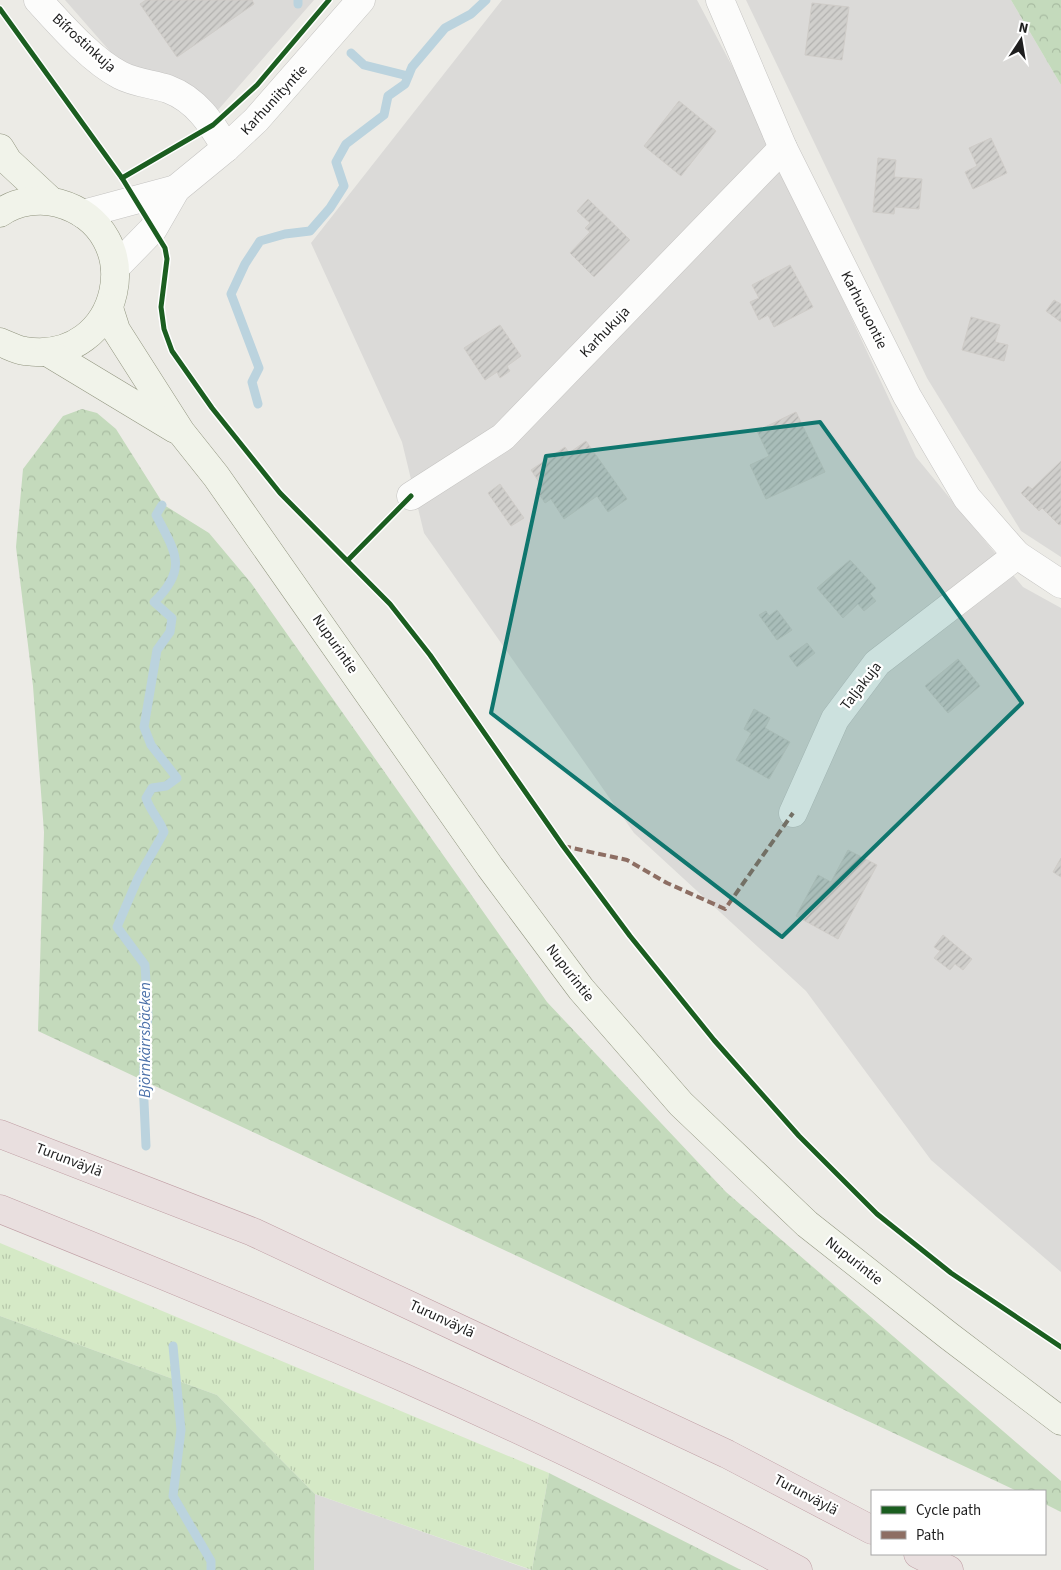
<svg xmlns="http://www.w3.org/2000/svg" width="1061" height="1570" font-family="'Source Sans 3',sans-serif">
  <defs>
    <pattern id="grass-tufts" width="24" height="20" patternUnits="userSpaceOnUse" patternTransform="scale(1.25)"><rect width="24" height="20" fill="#d5e9c6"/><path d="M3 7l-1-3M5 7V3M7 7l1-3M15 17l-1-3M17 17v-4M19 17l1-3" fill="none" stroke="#b6c7aa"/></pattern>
    <pattern id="forest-crowns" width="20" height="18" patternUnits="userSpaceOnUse" patternTransform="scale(1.25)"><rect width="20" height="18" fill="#c4dabc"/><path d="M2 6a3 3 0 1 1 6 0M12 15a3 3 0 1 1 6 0" fill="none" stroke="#a8bba1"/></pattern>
    <pattern id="building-hatch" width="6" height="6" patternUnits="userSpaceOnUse" patternTransform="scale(1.25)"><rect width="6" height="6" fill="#d0cfcc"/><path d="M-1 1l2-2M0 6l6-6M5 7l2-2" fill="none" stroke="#b2b1af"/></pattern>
  </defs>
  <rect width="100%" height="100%" fill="#ecebe6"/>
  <g fill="#dbdad8">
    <path d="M 65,0 L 314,0 L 218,110 L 206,98 L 115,57 Z"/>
    <path d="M 502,0 L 697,0 L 749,98 L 916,457 L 1023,587 L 1061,608 L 1061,1272 L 931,1160 L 806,991 L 634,833 L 424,533 L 402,442 L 311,243 Z"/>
    <path d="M 746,0 L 1011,0 L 1061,85 L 1061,557 L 1021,531 L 927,378 Z"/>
    <path d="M 315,1494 L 531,1570 L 314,1570 Z"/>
  </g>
  <path fill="url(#grass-tufts)" d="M 0,1243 L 549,1473 L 532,1570 L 315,1494 L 217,1395 L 0,1316 Z"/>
  <g fill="url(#forest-crowns)">
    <path d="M 1011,0 L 1061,0 L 1061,85 Z"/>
    <path d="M 82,409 L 97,413 L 116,429 L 164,505 L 209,533 L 251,583 L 547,1002 L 726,1192 L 1061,1481 L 1061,1512 L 1045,1504 L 1045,1491 L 1017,1491 L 38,1031 L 44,832 L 33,686 L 16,547 L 23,469 L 63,416 Z"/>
    <path d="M 0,1316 L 217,1395 L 315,1494 L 314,1570 L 0,1570 Z"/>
    <path d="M 549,1473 L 741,1570 L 532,1570 Z"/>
  </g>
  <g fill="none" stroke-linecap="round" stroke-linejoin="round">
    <g stroke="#bbd3de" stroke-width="9">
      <path d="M 298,0 L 298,4"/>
      <path d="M 351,53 L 364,65 L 408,76"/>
      <path d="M 258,404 L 252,382 L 259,368 L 231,294 L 245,264 L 260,241 L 285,234 L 310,231 L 330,208 L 344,186 L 336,162 L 346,144 L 384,115 L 388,96 L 405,84 L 412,67 L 445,28 L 471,14 L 486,0"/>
      <path d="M 146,1146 L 143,1080 L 148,1015 L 145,965 L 117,927 L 138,878 L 164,832 C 160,820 150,811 146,798 L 152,788 L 166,786 L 177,778 L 151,745 L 144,727 L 157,650 L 170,632 L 172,618 L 154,602 C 189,568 175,552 156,515 L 162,505"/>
      <path d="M 173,1346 L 181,1430 L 173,1496 L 211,1561 L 211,1570"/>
    </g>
  </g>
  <g fill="url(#building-hatch)" stroke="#cfccc8">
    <path d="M 146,0 L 252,0 L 254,4 L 177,57 L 140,4 Z"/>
    <path d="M 812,3 L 849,7 L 842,60 L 805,55 Z"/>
    <path d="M 679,101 L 716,131 L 681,176 L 644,146 Z"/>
    <path d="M 991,138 L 1007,173 L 973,189 L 965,172 L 977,166 L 969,148 Z"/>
    <path d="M 878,158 L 896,160 L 894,177 L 922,179 L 919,209 L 895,207 L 894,214 L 873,212 Z"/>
    <path d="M 588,199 L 630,240 L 594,277 L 570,253 L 590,232 L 585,228 L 590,223 L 577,211 Z"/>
    <path d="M 790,265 L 813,307 L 774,327 L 768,315 L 759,320 L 750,302 L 759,298 L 752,285 Z"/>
    <path d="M 1054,300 L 1061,304 L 1061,322 L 1046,311 Z"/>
    <path d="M 971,317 L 1000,325 L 995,342 L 1008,345 L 1004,361 L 962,350 Z"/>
    <path d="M 500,325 L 521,356 L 507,366 L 510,371 L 500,378 L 497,372 L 485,380 L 464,348 Z"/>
    <path d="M 796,412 L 825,472 L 766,499 L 750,465 L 769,456 L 757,431 Z"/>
    <path d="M 586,441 L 627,499 L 608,512 L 597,496 L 564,519 L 551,499 L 545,503 L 536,489 L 541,485 L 531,470 L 565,447 L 569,453 Z"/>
    <path d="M 1061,461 L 1061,524 L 1059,525 L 1042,508 L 1039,511 L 1021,493 L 1028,486 L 1032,489 Z"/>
    <path d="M 500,484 L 524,518 L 511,526 L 488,493 Z"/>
    <path d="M 850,560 L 876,588 L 870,594 L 876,601 L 864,611 L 858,604 L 843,618 L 817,588 Z"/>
    <path d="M 777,610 L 792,630 L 777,640 L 759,615 L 766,611 L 769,616 Z"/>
    <path d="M 807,643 L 815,653 L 797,667 L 789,656 Z"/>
    <path d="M 958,659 L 980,686 L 948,713 L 925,686 Z"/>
    <path d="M 754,709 L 770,718 L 765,728 L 790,742 L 769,779 L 736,760 L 751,733 L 744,729 Z"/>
    <path d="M 848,850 L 877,865 L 838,939 L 796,916 L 818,875 L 831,882 Z"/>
    <path d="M 1061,858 L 1061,877 L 1053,872 Z"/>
    <path d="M 943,935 L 972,959 L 963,970 L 955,964 L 950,970 L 934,958 L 940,951 L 934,947 Z"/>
  </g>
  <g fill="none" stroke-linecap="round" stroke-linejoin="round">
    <defs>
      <g id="minor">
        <path d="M 38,0 C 60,24 91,60 120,75 C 135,83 153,84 168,89 C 197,100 211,123 226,148"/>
        <path d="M 720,0 L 783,148 L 907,396 L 967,498 L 1017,555 L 1061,584"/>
        <path d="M 83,214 L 176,189"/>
        <path d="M 115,268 L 153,229 L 176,189 L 226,148 L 256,120 L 361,0"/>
        <path d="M 411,496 L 503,437 L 783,148"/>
        <path d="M 793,813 L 835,719 L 877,663 L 1017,555"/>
      </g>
      <g id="secondary">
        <path d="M 0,148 L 8,161 L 51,201"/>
        <path d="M 0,213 C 16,201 40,198 58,203 C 152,229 122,366 25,351 C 16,350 8,345 0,342"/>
        <path d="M 109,308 L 116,330 L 181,432 L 216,476 L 490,867 L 581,989 L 681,1104 L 807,1224 L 949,1336 L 1061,1421"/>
        <path d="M 49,353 L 175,429"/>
      </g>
      <g id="motorway">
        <path d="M 0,1134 L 253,1232 L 727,1454 L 872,1530"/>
        <path d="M 0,1209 C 271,1318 541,1430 798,1570"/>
        <path d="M 918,1554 L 949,1570"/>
      </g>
    </defs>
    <use href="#minor" stroke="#c5c4c2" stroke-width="29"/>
    <use href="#secondary" stroke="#91957f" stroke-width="29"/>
    <use href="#motorway" stroke="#c09fa5" stroke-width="29"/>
    <use href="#minor" stroke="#fcfcfb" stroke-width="28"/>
    <use href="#secondary" stroke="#f1f3ea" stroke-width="28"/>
    <use href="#motorway" stroke="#e9dfdf" stroke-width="28"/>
    <path stroke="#8d6e63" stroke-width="4" stroke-dasharray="8 4" stroke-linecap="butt" d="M 563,846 L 627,860 L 667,883 L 725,909 L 793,813"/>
    <defs>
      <g id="cycleway">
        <path d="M 0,9 L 122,178 L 165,248 L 167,259 L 161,307 L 164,329 L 172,351 L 212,408 L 280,493 L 390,604 L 430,655 L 563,846 L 630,936 L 714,1040 L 799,1136 L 877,1214 L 951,1273 L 1061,1347"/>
        <path d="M 122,178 L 213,125 L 257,85 L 329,0"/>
        <path d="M 348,560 L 411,496"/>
      </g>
    </defs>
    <use href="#cycleway" stroke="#fff" stroke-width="8"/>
    <use href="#cycleway" stroke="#1b5e20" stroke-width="5"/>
  </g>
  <path fill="#0f766e" fill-opacity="0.2" stroke="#0f766e" stroke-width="4" stroke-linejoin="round" d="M 820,422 L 1022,703 L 782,937 L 491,713 L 546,456 Z"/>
  <g text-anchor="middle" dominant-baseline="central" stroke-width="4.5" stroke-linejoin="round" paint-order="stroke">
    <g font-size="15" fill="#1e1e1e" stroke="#fff">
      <text transform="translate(84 43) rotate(42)">Bifrostinkuja</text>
      <text transform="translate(274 100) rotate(-47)">Karhuniityntie</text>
      <text transform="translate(864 310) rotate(63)">Karhusuontie</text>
      <text transform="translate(605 332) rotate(-46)">Karhukuja</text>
      <text transform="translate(335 644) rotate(55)">Nupurintie</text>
      <text transform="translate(861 686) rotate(-52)">Taljakuja</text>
      <text transform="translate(570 973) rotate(52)">Nupurintie</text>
      <text transform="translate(69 1160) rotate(21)">Turunväylä</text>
      <text transform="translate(854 1261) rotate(38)">Nupurintie</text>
      <text transform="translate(442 1319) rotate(25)">Turunväylä</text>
      <text transform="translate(806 1495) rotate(28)">Turunväylä</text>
    </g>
    <g font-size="16" font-style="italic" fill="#4d72aa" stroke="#fff">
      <text transform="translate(145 1040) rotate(-90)">Björnkärrsbäcken</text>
    </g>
  </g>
  <rect x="871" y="1490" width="175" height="65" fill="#ffffff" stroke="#a5a5a5"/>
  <rect x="881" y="1506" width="25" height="8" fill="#1b5e20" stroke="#a5a5a5"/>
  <text x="916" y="1515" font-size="15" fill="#1e1e1e">Cycle path</text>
  <rect x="881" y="1531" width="25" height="8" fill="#8d6e63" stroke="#a5a5a5"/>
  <text x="916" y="1540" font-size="15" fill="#1e1e1e">Path</text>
  <g transform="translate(1021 40) rotate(12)" stroke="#ffffff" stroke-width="4" paint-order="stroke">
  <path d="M0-4L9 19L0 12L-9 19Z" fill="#1e1e1e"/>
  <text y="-8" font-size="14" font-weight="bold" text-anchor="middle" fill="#1e1e1e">N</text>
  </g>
</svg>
